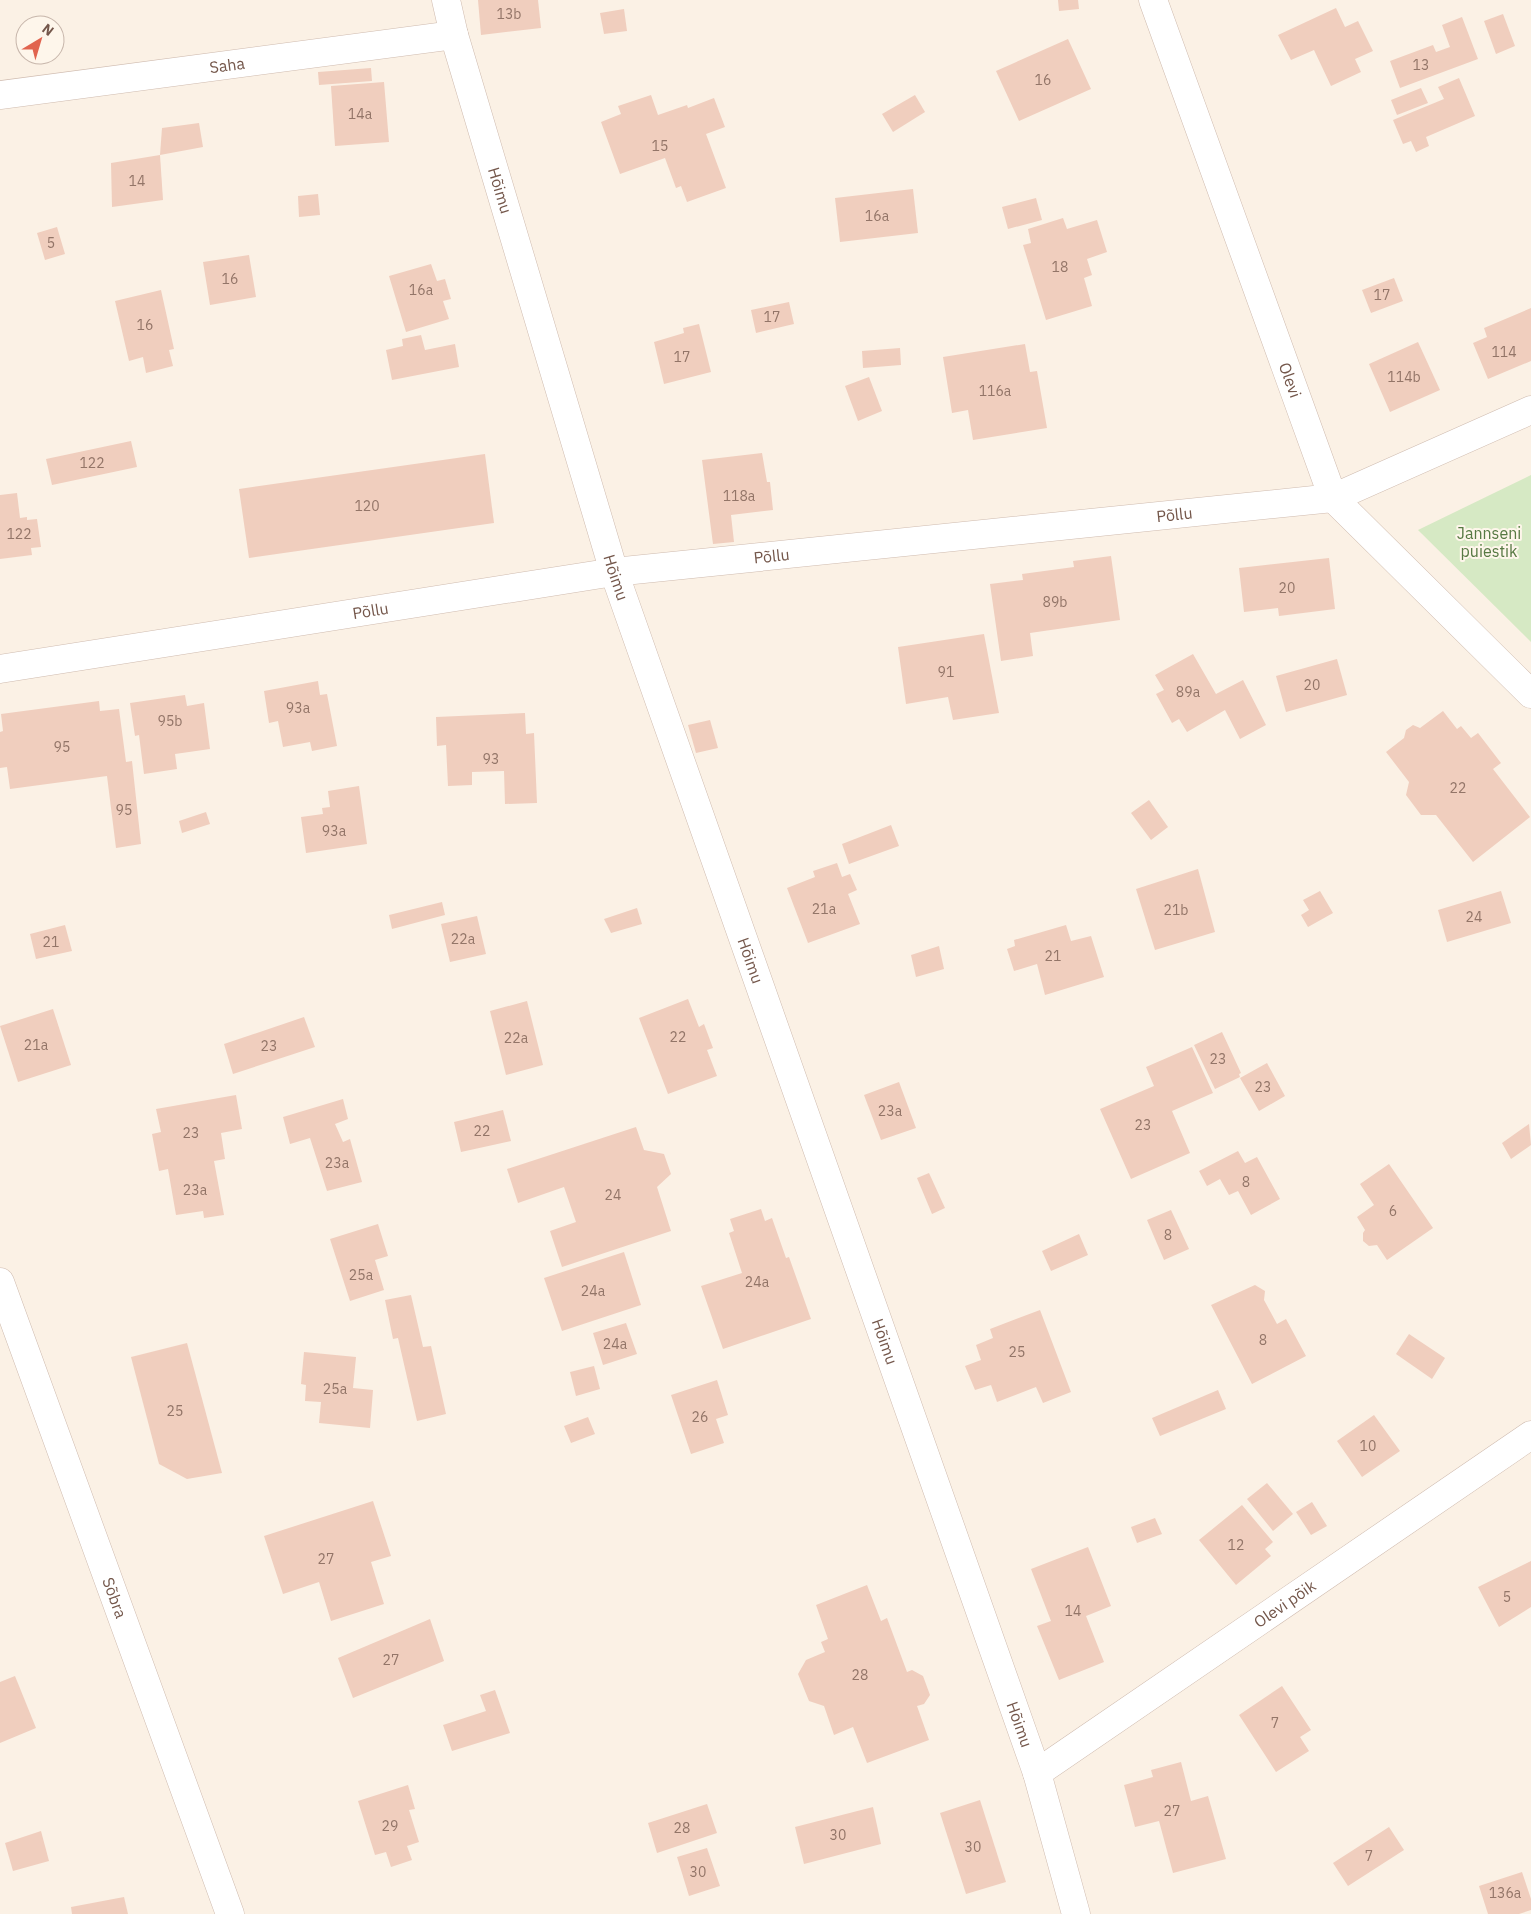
<svg xmlns="http://www.w3.org/2000/svg" width="1531" height="1914" font-family="'IBM Plex Sans',sans-serif">
  <rect width="100%" height="100%" fill="#fbf1e5"/>
  <path fill="#d6e9c4" d="M 1531,475 L 1531,642 L 1418,530 Z"/>
  <g fill="#f0cebe">
    <path d="M 478,0 L 538,0 L 541,28 L 481,35 Z"/>
    <path d="M 1058,0 L 1078,0 L 1079,9 L 1059,11 Z"/>
    <path d="M 1336,8 L 1345,27 L 1358,21 L 1373,51 L 1355,59 L 1361,72 L 1331,86 L 1314,50 L 1291,60 L 1278,35 Z"/>
    <path d="M 624,9 L 627,31 L 604,34 L 600,13 Z"/>
    <path d="M 1503,14 L 1515,46 L 1496,54 L 1484,21 Z"/>
    <path d="M 1462,17 L 1478,59 L 1400,88 L 1390,61 L 1433,45 L 1436,52 L 1450,47 L 1442,25 Z"/>
    <path d="M 1068,39 L 1091,89 L 1019,121 L 996,71 Z"/>
    <path d="M 371,68 L 372,81 L 319,85 L 318,72 Z"/>
    <path d="M 1459,78 L 1475,116 L 1426,137 L 1429,146 L 1416,152 L 1411,141 L 1403,144 L 1393,120 L 1444,99 L 1438,87 Z"/>
    <path d="M 384,82 L 389,142 L 335,146 L 331,86 Z"/>
    <path d="M 1421,88 L 1428,103 L 1397,115 L 1391,100 Z"/>
    <path d="M 651,95 L 658,115 L 687,105 L 688,108 L 714,98 L 725,127 L 706,134 L 726,188 L 687,202 L 681,186 L 676,188 L 665,158 L 620,174 L 601,122 L 621,114 L 618,106 Z"/>
    <path d="M 915,95 L 925,112 L 893,132 L 882,114 Z"/>
    <path d="M 199,123 L 203,147 L 160,155 L 162,128 Z"/>
    <path d="M 160,155 L 163,200 L 112,207 L 111,163 Z"/>
    <path d="M 913,189 L 918,233 L 840,242 L 835,198 Z"/>
    <path d="M 318,194 L 320,215 L 299,217 L 298,196 Z"/>
    <path d="M 1036,198 L 1042,220 L 1008,229 L 1002,207 Z"/>
    <path d="M 1063,218 L 1067,229 L 1097,220 L 1107,252 L 1087,259 L 1092,275 L 1084,278 L 1092,306 L 1046,320 L 1023,245 L 1031,243 L 1028,229 Z"/>
    <path d="M 57,227 L 65,254 L 45,260 L 37,233 Z"/>
    <path d="M 249,255 L 256,297 L 210,305 L 203,262 Z"/>
    <path d="M 431,264 L 437,281 L 445,279 L 451,299 L 443,301 L 449,319 L 406,332 L 389,276 Z"/>
    <path d="M 1394,278 L 1403,301 L 1371,313 L 1362,290 Z"/>
    <path d="M 161,290 L 174,349 L 169,350 L 173,366 L 146,373 L 143,357 L 129,361 L 115,301 Z"/>
    <path d="M 789,302 L 794,324 L 756,333 L 751,310 Z"/>
    <path d="M 1531,308 L 1531,361 L 1488,379 L 1473,343 L 1487,337 L 1484,328 Z"/>
    <path d="M 699,324 L 711,372 L 664,384 L 654,342 L 684,333 L 683,328 Z"/>
    <path d="M 421,335 L 425,350 L 455,344 L 459,367 L 392,380 L 386,350 L 403,346 L 402,339 Z"/>
    <path d="M 1418,342 L 1440,390 L 1390,412 L 1369,364 Z"/>
    <path d="M 1025,344 L 1030,372 L 1037,371 L 1047,428 L 973,440 L 968,410 L 952,413 L 943,357 Z"/>
    <path d="M 900,348 L 901,365 L 863,368 L 862,351 Z"/>
    <path d="M 869,377 L 882,411 L 858,421 L 845,386 Z"/>
    <path d="M 131,441 L 137,467 L 52,485 L 46,459 Z"/>
    <path d="M 762,453 L 767,482 L 770,482 L 773,510 L 731,515 L 734,542 L 713,544 L 702,460 Z"/>
    <path d="M 485,454 L 494,523 L 249,558 L 239,489 Z"/>
    <path d="M 17,493 L 20,518 L 27,517 L 27,520 L 37,519 L 41,547 L 31,548 L 32,555 L 0,559 L 0,495 Z"/>
    <path d="M 1111,556 L 1120,620 L 1030,633 L 1033,656 L 1001,661 L 990,584 L 1023,580 L 1022,574 L 1074,567 L 1073,561 Z"/>
    <path d="M 1329,558 L 1335,609 L 1279,616 L 1278,608 L 1244,612 L 1239,568 Z"/>
    <path d="M 984,634 L 999,713 L 953,720 L 948,697 L 906,704 L 898,647 Z"/>
    <path d="M 1193,654 L 1216,694 L 1243,680 L 1266,725 L 1240,739 L 1225,710 L 1187,732 L 1179,719 L 1172,723 L 1156,694 L 1164,690 L 1155,675 Z"/>
    <path d="M 1337,659 L 1347,695 L 1286,712 L 1276,676 Z"/>
    <path d="M 318,681 L 320,695 L 327,694 L 337,746 L 312,751 L 310,742 L 283,747 L 278,721 L 269,723 L 264,691 Z"/>
    <path d="M 185,695 L 187,706 L 204,703 L 210,749 L 175,754 L 177,769 L 144,774 L 139,735 L 135,736 L 130,703 Z"/>
    <path d="M 99,701 L 100,711 L 119,709 L 126,762 L 132,761 L 141,844 L 116,848 L 107,776 L 10,789 L 7,767 L 0,768 L 0,732 L 3,731 L 1,714 Z"/>
    <path d="M 1443,711 L 1457,729 L 1461,726 L 1471,738 L 1478,733 L 1501,763 L 1493,769 L 1530,817 L 1473,862 L 1436,815 L 1421,815 L 1406,795 L 1409,782 L 1386,752 L 1404,738 L 1406,730 L 1413,725 L 1420,728 Z"/>
    <path d="M 525,713 L 526,734 L 534,733 L 537,803 L 505,804 L 504,771 L 472,772 L 472,785 L 448,786 L 446,745 L 437,746 L 436,717 Z"/>
    <path d="M 710,720 L 718,748 L 696,753 L 688,725 Z"/>
    <path d="M 359,786 L 367,844 L 306,853 L 301,817 L 323,814 L 322,808 L 330,807 L 328,791 Z"/>
    <path d="M 1149,800 L 1168,827 L 1151,840 L 1131,813 Z"/>
    <path d="M 206,812 L 210,824 L 182,833 L 179,821 Z"/>
    <path d="M 891,825 L 899,846 L 849,864 L 842,844 Z"/>
    <path d="M 837,863 L 842,877 L 850,874 L 857,890 L 848,894 L 860,924 L 808,943 L 787,888 L 815,877 L 813,871 Z"/>
    <path d="M 1198,869 L 1215,932 L 1155,950 L 1136,889 Z"/>
    <path d="M 1320,891 L 1333,913 L 1308,927 L 1301,915 L 1309,910 L 1303,900 Z"/>
    <path d="M 1501,891 L 1511,923 L 1447,942 L 1438,910 Z"/>
    <path d="M 442,902 L 445,915 L 392,929 L 389,915 Z"/>
    <path d="M 637,908 L 642,924 L 611,933 L 604,919 Z"/>
    <path d="M 477,916 L 486,954 L 450,962 L 441,924 Z"/>
    <path d="M 65,925 L 72,951 L 36,959 L 30,934 Z"/>
    <path d="M 1066,925 L 1071,941 L 1091,936 L 1104,977 L 1045,995 L 1037,964 L 1014,971 L 1007,949 L 1015,946 L 1014,940 Z"/>
    <path d="M 939,946 L 944,969 L 916,977 L 911,955 Z"/>
    <path d="M 688,999 L 699,1027 L 704,1024 L 713,1048 L 707,1050 L 717,1076 L 668,1094 L 639,1018 Z"/>
    <path d="M 527,1001 L 543,1065 L 506,1075 L 490,1011 Z"/>
    <path d="M 53,1009 L 71,1065 L 18,1082 L 0,1026 Z"/>
    <path d="M 304,1017 L 315,1047 L 233,1074 L 224,1044 Z"/>
    <path d="M 1222,1032 L 1241,1073 L 1239,1074 L 1240,1077 L 1215,1089 L 1194,1045 Z"/>
    <path d="M 1192,1047 L 1213,1093 L 1172,1111 L 1190,1153 L 1131,1179 L 1100,1109 L 1154,1086 L 1146,1067 Z"/>
    <path d="M 1267,1063 L 1285,1096 L 1259,1111 L 1240,1078 Z"/>
    <path d="M 899,1082 L 916,1128 L 881,1140 L 864,1095 Z"/>
    <path d="M 236,1095 L 242,1129 L 221,1133 L 225,1159 L 214,1161 L 224,1215 L 204,1218 L 203,1211 L 176,1215 L 168,1169 L 159,1171 L 152,1134 L 161,1132 L 156,1109 Z"/>
    <path d="M 343,1099 L 348,1119 L 335,1124 L 343,1142 L 350,1139 L 362,1182 L 327,1191 L 310,1138 L 290,1144 L 283,1117 Z"/>
    <path d="M 503,1110 L 511,1141 L 461,1152 L 454,1122 Z"/>
    <path d="M 1529,1124 L 1531,1145 L 1511,1159 L 1502,1143 Z"/>
    <path d="M 636,1127 L 644,1150 L 664,1154 L 671,1174 L 657,1187 L 671,1231 L 562,1267 L 550,1231 L 576,1222 L 564,1187 L 518,1203 L 507,1169 Z"/>
    <path d="M 1238,1151 L 1245,1163 L 1257,1157 L 1280,1199 L 1251,1215 L 1238,1191 L 1229,1195 L 1220,1179 L 1207,1186 L 1199,1171 Z"/>
    <path d="M 1389,1164 L 1433,1228 L 1387,1260 L 1377,1245 L 1369,1246 L 1363,1241 L 1363,1233 L 1365,1230 L 1357,1217 L 1374,1205 L 1360,1184 Z"/>
    <path d="M 929,1173 L 945,1208 L 932,1214 L 917,1178 Z"/>
    <path d="M 761,1209 L 765,1221 L 772,1218 L 786,1258 L 789,1257 L 811,1319 L 723,1349 L 701,1286 L 742,1273 L 729,1233 L 734,1231 L 730,1219 Z"/>
    <path d="M 1171,1210 L 1189,1249 L 1164,1260 L 1147,1220 Z"/>
    <path d="M 378,1224 L 388,1256 L 375,1260 L 384,1290 L 350,1301 L 330,1239 Z"/>
    <path d="M 1079,1234 L 1088,1255 L 1051,1271 L 1042,1251 Z"/>
    <path d="M 624,1252 L 641,1305 L 562,1331 L 544,1278 Z"/>
    <path d="M 1255,1285 L 1265,1291 L 1264,1300 L 1277,1324 L 1286,1319 L 1306,1356 L 1252,1384 L 1211,1305 Z"/>
    <path d="M 411,1295 L 423,1347 L 431,1346 L 446,1414 L 417,1421 L 398,1338 L 393,1339 L 385,1300 Z"/>
    <path d="M 1040,1310 L 1071,1392 L 1043,1403 L 1036,1387 L 997,1402 L 991,1385 L 975,1390 L 965,1366 L 981,1360 L 976,1345 L 993,1338 L 990,1329 Z"/>
    <path d="M 626,1323 L 637,1354 L 603,1365 L 593,1333 Z"/>
    <path d="M 1409,1334 L 1445,1358 L 1432,1379 L 1396,1354 Z"/>
    <path d="M 187,1343 L 222,1473 L 187,1479 L 159,1464 L 131,1357 Z"/>
    <path d="M 304,1352 L 356,1357 L 353,1388 L 373,1390 L 370,1428 L 319,1423 L 321,1402 L 305,1401 L 306,1385 L 301,1384 Z"/>
    <path d="M 594,1366 L 600,1389 L 576,1396 L 570,1372 Z"/>
    <path d="M 717,1380 L 728,1415 L 716,1419 L 724,1443 L 691,1454 L 671,1395 Z"/>
    <path d="M 1218,1390 L 1226,1409 L 1160,1436 L 1152,1418 Z"/>
    <path d="M 1374,1415 L 1400,1451 L 1362,1477 L 1337,1441 Z"/>
    <path d="M 588,1417 L 595,1434 L 571,1443 L 564,1426 Z"/>
    <path d="M 1267,1483 L 1293,1514 L 1273,1531 L 1247,1499 Z"/>
    <path d="M 373,1501 L 391,1556 L 371,1562 L 384,1604 L 331,1621 L 319,1582 L 283,1594 L 264,1536 Z"/>
    <path d="M 1312,1502 L 1327,1526 L 1311,1535 L 1296,1512 Z"/>
    <path d="M 1242,1505 L 1273,1542 L 1265,1549 L 1271,1556 L 1236,1585 L 1199,1540 Z"/>
    <path d="M 1155,1518 L 1162,1534 L 1137,1543 L 1131,1527 Z"/>
    <path d="M 1088,1547 L 1111,1606 L 1086,1616 L 1104,1662 L 1059,1680 L 1037,1626 L 1051,1621 L 1031,1569 Z"/>
    <path d="M 1531,1561 L 1531,1607 L 1499,1627 L 1478,1587 Z"/>
    <path d="M 867,1585 L 881,1621 L 887,1618 L 907,1672 L 912,1670 L 923,1676 L 930,1695 L 924,1704 L 917,1706 L 929,1740 L 867,1763 L 853,1727 L 834,1735 L 824,1706 L 809,1701 L 798,1674 L 806,1660 L 825,1652 L 821,1642 L 828,1639 L 816,1605 Z"/>
    <path d="M 430,1619 L 444,1661 L 353,1698 L 338,1658 Z"/>
    <path d="M 15,1676 L 36,1728 L 0,1743 L 0,1682 Z"/>
    <path d="M 1282,1686 L 1311,1730 L 1300,1737 L 1309,1751 L 1276,1772 L 1239,1715 Z"/>
    <path d="M 495,1690 L 510,1733 L 452,1751 L 443,1725 L 486,1711 L 480,1695 Z"/>
    <path d="M 1181,1762 L 1191,1801 L 1208,1796 L 1226,1859 L 1173,1873 L 1159,1821 L 1135,1827 L 1124,1785 L 1153,1777 L 1151,1770 Z"/>
    <path d="M 408,1785 L 415,1809 L 409,1810 L 419,1842 L 407,1846 L 412,1860 L 391,1867 L 386,1852 L 375,1855 L 358,1801 Z"/>
    <path d="M 980,1800 L 1006,1882 L 966,1894 L 940,1813 Z"/>
    <path d="M 707,1804 L 717,1833 L 657,1853 L 648,1823 Z"/>
    <path d="M 873,1807 L 881,1844 L 804,1864 L 795,1827 Z"/>
    <path d="M 1389,1827 L 1404,1850 L 1348,1886 L 1333,1863 Z"/>
    <path d="M 41,1831 L 49,1861 L 13,1871 L 5,1843 Z"/>
    <path d="M 707,1848 L 720,1886 L 689,1896 L 677,1857 Z"/>
    <path d="M 1522,1872 L 1531,1899 L 1531,1910 L 1519,1914 L 1488,1914 L 1479,1886 Z"/>
    <path d="M 124,1897 L 128,1914 L 72,1914 L 71,1907 Z"/>
  </g>
  <g fill="none" stroke-linecap="round" stroke-linejoin="round">
    <defs>
      <g id="minor">
        <path id="s1" d="M 446,0 L 454,35 L 614,572 L 1037,1773 L 1076,1914"/>
        <path id="s2" d="M 1153,0 L 1333,498 L 1531,694"/>
        <path id="s3" d="M 0,95 L 454,35"/>
        <path id="s4" d="M 0,669 L 614,572 L 1333,498 L 1531,410"/>
        <path id="s5" d="M 0,1282 L 230,1914"/>
        <path id="s6" d="M 1037,1773 L 1531,1435"/>
      </g>
    </defs>
    <use href="#minor" stroke="#cfbbaf" stroke-width="29"/>
    <use href="#minor" stroke="#fff" stroke-width="28"/>
  </g>
  <g text-anchor="middle" dominant-baseline="central" stroke-width="4" stroke-linejoin="round" paint-order="stroke">
    <g font-size="14" fill="#937568">
      <text x="509" y="14">13b</text>
      <text x="1421" y="65">13</text>
      <text x="1043" y="80">16</text>
      <text x="360" y="114">14a</text>
      <text x="660" y="146">15</text>
      <text x="137" y="181">14</text>
      <text x="877" y="216">16a</text>
      <text x="51" y="243">5</text>
      <text x="1060" y="267">18</text>
      <text x="230" y="279">16</text>
      <text x="421" y="290">16a</text>
      <text x="1382" y="295">17</text>
      <text x="772" y="317">17</text>
      <text x="145" y="325">16</text>
      <text x="1504" y="352">114</text>
      <text x="682" y="357">17</text>
      <text x="1404" y="377">114b</text>
      <text x="995" y="391">116a</text>
      <text x="92" y="463">122</text>
      <text x="739" y="496">118a</text>
      <text x="367" y="506">120</text>
      <text x="19" y="534">122</text>
      <text x="1287" y="588">20</text>
      <text x="1055" y="602">89b</text>
      <text x="946" y="672">91</text>
      <text x="1312" y="685">20</text>
      <text x="1188" y="692">89a</text>
      <text x="298" y="708">93a</text>
      <text x="170" y="721">95b</text>
      <text x="62" y="747">95</text>
      <text x="491" y="759">93</text>
      <text x="1458" y="788">22</text>
      <text x="124" y="810">95</text>
      <text x="334" y="831">93a</text>
      <text x="824" y="909">21a</text>
      <text x="1176" y="910">21b</text>
      <text x="1474" y="917">24</text>
      <text x="463" y="939">22a</text>
      <text x="51" y="942">21</text>
      <text x="1053" y="956">21</text>
      <text x="678" y="1037">22</text>
      <text x="516" y="1038">22a</text>
      <text x="36" y="1045">21a</text>
      <text x="269" y="1046">23</text>
      <text x="1218" y="1059">23</text>
      <text x="1263" y="1087">23</text>
      <text x="890" y="1111">23a</text>
      <text x="1143" y="1125">23</text>
      <text x="482" y="1131">22</text>
      <text x="191" y="1133">23</text>
      <text x="337" y="1163">23a</text>
      <text x="1246" y="1182">8</text>
      <text x="195" y="1190">23a</text>
      <text x="613" y="1195">24</text>
      <text x="1393" y="1211">6</text>
      <text x="1168" y="1235">8</text>
      <text x="361" y="1275">25a</text>
      <text x="757" y="1282">24a</text>
      <text x="593" y="1291">24a</text>
      <text x="1263" y="1340">8</text>
      <text x="615" y="1344">24a</text>
      <text x="1017" y="1352">25</text>
      <text x="335" y="1389">25a</text>
      <text x="175" y="1411">25</text>
      <text x="700" y="1417">26</text>
      <text x="1368" y="1446">10</text>
      <text x="1236" y="1545">12</text>
      <text x="326" y="1559">27</text>
      <text x="1507" y="1597">5</text>
      <text x="1073" y="1611">14</text>
      <text x="391" y="1660">27</text>
      <text x="860" y="1675">28</text>
      <text x="1275" y="1723">7</text>
      <text x="1172" y="1811">27</text>
      <text x="390" y="1826">29</text>
      <text x="682" y="1828">28</text>
      <text x="838" y="1835">30</text>
      <text x="973" y="1847">30</text>
      <text x="1369" y="1856">7</text>
      <text x="698" y="1872">30</text>
      <text x="1505" y="1893">136a</text>
    </g>
    <g font-size="16" fill="#74574b" stroke="#fef6eb">
      <text stroke="none"><textPath href="#s3" startOffset="229">Saha</textPath></text>
      <text stroke="none"><textPath href="#s1" startOffset="198">Hõimu</textPath></text>
      <text stroke="none"><textPath href="#s2" startOffset="404">Olevi</textPath></text>
      <text stroke="none"><textPath href="#s4" startOffset="1185">Põllu</textPath></text>
      <text stroke="none"><textPath href="#s4" startOffset="780">Põllu</textPath></text>
      <text stroke="none"><textPath href="#s1" startOffset="602">Hõimu</textPath></text>
      <text stroke="none"><textPath href="#s4" startOffset="375">Põllu</textPath></text>
      <text stroke="none"><textPath href="#s1" startOffset="1008">Hõimu</textPath></text>
      <text stroke="none"><textPath href="#s1" startOffset="1412">Hõimu</textPath></text>
      <text stroke="none"><textPath href="#s5" startOffset="336">Sõbra</textPath></text>
      <text stroke="none"><textPath href="#s6" startOffset="300">Olevi põik</textPath></text>
      <text stroke="none"><textPath href="#s1" startOffset="1818">Hõimu</textPath></text>
    </g>
    <g font-size="16" fill="#577943" stroke="#fef6eb">
      <text x="1489" y="533">Jannseni<tspan x="1489" dy="18">puiestik</tspan></text>
    </g>
  </g>
  <g transform="translate(40 40) rotate(38)"><circle r="24" fill="#fef6eb" stroke="#c7b6ab"/>
  <path d="M0-4L9 19L0 12L-9 19Z" fill="#e1644f"/>
  <text y="-8" font-size="14" font-weight="bold" text-anchor="middle" fill="#74574b">N</text>
  </g>
</svg>
